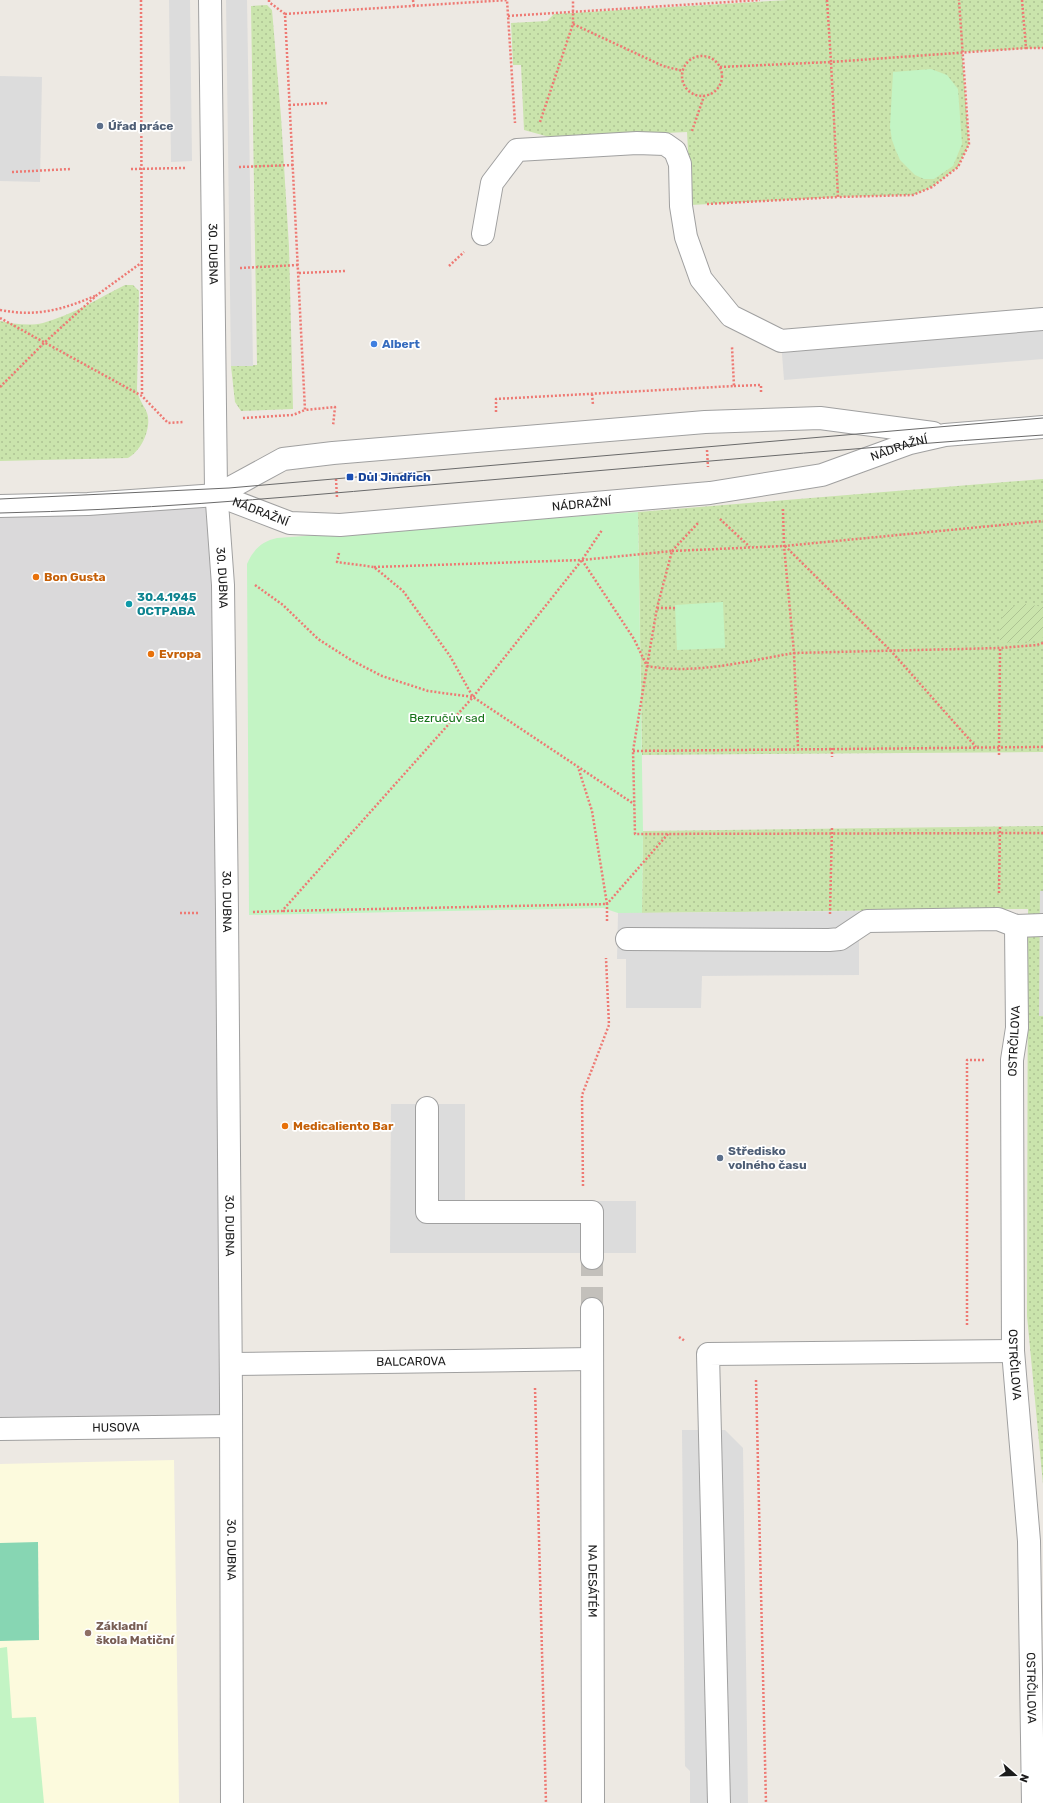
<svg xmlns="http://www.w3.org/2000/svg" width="1043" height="1803" font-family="Rubik,sans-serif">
  <defs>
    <pattern id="grass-dots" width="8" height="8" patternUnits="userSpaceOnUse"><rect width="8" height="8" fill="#cae4ac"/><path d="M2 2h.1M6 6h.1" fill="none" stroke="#adc393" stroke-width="1.8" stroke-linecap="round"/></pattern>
    <pattern id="garden-furrows" width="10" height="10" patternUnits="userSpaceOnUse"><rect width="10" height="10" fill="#cae4ac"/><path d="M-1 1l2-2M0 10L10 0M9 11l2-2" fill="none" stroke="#adc393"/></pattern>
  </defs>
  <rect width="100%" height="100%" fill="#ede9e3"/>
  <path fill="#dad9da" d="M 217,495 L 231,1426 L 0,1429 L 0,506 Z"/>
  <path fill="#fcfadd" d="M 174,1460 L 179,1803 L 0,1803 L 0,1464 Z"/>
  <g fill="url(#grass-dots)">
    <path d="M 788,0 L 1043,0 L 1043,48 L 962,52 L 969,144 L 958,167 L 932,187 L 913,195 L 838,197 L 691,205 L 687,132 L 553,138 L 524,130 L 521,65 L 513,65 L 511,23 L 547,21 L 554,14 Z"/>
    <path d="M 267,5 L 272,10 L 281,117 L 289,247 L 293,409 L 241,411 L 235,402 L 231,366 L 257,365 L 251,6 Z"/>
    <path d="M 125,285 L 133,285 L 139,291 L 137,390 C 139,402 147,408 148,417 C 150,431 141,451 128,458 L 0,461 L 0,321 C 13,324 30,326 43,323 C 72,315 99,298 125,285 Z"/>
    <path d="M 1043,479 L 1043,752 L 642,755 L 638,512 Z"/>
    <path d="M 1043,826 L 1043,1484 L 1027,1316 L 1028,909 L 642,913 L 643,831 Z"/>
  </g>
  <g fill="#c3f4c4">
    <path d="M 931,69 L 947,75 L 958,89 L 962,144 L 953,166 L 934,179 L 924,179 L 915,175 L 900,160 L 896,151 L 892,140 L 890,127 L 893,72 Z"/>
    <path d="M 638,512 L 643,831 L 642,913 L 618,913 L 603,908 L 249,915 L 247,564 C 253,550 262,541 277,538 Z"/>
    <path d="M 723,602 L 725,648 L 677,650 L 675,605 Z"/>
    <path d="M 7,1647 L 12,1718 L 36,1717 L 44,1803 L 0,1803 L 0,1648 Z"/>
  </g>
  <path fill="url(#garden-furrows)" d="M 1026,604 L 1043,607 L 1043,637 L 1036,641 L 1000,643 C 999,622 1000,606 1026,604 Z"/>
  <path fill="#87d6b3" d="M 38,1542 L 39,1640 L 0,1641 L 0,1543 Z"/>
  <g fill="#dcdcdc">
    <path d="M 169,0 L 190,0 L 192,161 L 171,162 Z"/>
    <path d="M 226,0 L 247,0 L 253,366 L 231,366 Z"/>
    <path d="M 0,76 L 42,77 L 40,182 L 0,181 Z"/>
    <path d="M 1043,319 L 1043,359 L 784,380 L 781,341 Z"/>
    <path d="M 1040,891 L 1043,891 L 1043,1016 L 1039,1016 Z"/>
    <path d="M 859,911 L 859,975 L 702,976 L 701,1008 L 626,1008 L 626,959 L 617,959 L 618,913 Z"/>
    <path d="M 391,1104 L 465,1104 L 465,1201 L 636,1201 L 636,1253 L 390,1253 Z"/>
    <path d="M 682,1430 L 725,1430 L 743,1448 L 748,1803 L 690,1803 L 690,1771 L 685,1766 Z"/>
  </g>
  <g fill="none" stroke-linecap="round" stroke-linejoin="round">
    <path stroke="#c3c0bb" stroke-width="22" stroke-dasharray="22 11" stroke-linecap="butt" d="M 592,1309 L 592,1258"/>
    <defs>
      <g id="minor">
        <path id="s1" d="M 210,0 L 216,489 L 223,585 L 227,912 L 231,1395 L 232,1803"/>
        <path d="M 483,234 L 492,183 L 517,150 L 637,143 L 665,144 L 675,151 L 680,164 L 681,206 L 686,237 L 701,279 L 731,316 L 781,341 L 1043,319"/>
        <path d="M 217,495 L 283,459 L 333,453 L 705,422 L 820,418 L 933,433"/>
        <path id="s2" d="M 0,506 L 88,504 L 217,495 L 290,523 L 340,525 L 710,493 L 822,475 L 910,443 L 945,435 L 1043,427"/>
        <path id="s3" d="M 1016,926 L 1017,1028 L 1012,1060 L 1013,1351 L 1029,1541 L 1033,1803"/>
        <path d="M 627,939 L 829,940 L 840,939 L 867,921 L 998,919 L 1016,926 L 1043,925"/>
        <path d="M 427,1108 L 427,1212 L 592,1212 L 592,1258"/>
        <path id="s4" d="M 592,1309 L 593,1803"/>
        <path id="s5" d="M 231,1364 L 592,1359"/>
        <path id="s6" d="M 0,1429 L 231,1426"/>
        <path d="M 719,1803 L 708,1354 L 1013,1351"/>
      </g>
    </defs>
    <use href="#minor" stroke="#a0a0a0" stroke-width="24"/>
    <g stroke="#ee7973" stroke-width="2.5" stroke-dasharray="2 2" stroke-linecap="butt">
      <path d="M 141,0 L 142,396"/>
      <path d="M 269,0 L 269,2 L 285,14 L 305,410 L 335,407 L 333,426"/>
      <path d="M 413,0 L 414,7"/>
      <path d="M 827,0 L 831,62 L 1026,48"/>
      <path d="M 1022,0 L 1026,48 L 1043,48"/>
      <path d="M 285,14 L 507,0 L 515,123"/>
      <path d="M 508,16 L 760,0"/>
      <path d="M 573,24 L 663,66 L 683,71"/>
      <circle cx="702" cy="76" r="20"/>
      <path d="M 720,67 L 831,62 L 838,197 L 913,195 L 932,187 L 958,167 L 969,144 L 959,0"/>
      <path d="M 289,105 L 328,103"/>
      <path d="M 540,122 L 573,24 L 573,0"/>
      <path d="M 692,131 L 704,96"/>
      <path d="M 239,167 L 293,165"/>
      <path d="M 131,169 L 185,168"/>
      <path d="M 12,172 L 71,169"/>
      <path d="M 707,204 L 838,197"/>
      <path d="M 449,266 L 464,252"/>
      <path d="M 240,268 L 298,265"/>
      <path d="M 299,273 L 345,271"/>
      <path d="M 0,310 C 37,317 61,310 95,296"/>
      <path d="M 0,318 L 142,396 L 168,423 L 183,422"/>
      <path d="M 734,386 L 761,385 L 761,393"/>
      <path d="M 0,387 L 44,343 L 97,295 L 141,263"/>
      <path d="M 592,394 L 593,405"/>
      <path d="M 496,412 L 496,399 L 734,386 L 732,347"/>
      <path d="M 243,418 L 293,415 L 305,410"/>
      <path d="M 707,450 L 708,467"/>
      <path d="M 336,479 L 337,498"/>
      <path d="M 783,509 L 784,546 L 794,653 L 1000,648 L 1037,645 L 1043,643"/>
      <path d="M 720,519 L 750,547"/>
      <path d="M 785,546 L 891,651 L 976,747"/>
      <path d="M 672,551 L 784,546 L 1043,521"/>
      <path d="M 672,551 L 699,522"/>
      <path d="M 339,553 L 337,562 L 374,567 L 403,591 L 450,656 L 473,697"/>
      <path d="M 582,560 L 634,639 L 647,666 L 633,751 L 635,834 L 1043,833"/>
      <path d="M 374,567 L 582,560 L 672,551 L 657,608 L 647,666 C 695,675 747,661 794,653 L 798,748"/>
      <path d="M 255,585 L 283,605 L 318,639 L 351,660 L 382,676 L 428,691 L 473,697 L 634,804"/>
      <path d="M 657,608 L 675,608"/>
      <path d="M 832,748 L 832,757"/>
      <path d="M 633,751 L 1043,747"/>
      <path d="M 999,755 L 1000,648"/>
      <path d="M 999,893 L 1000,826"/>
      <path d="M 283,911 L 607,904 L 592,811 L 578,767"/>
      <path d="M 253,912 L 282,911 L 473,697 L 582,560 L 602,530"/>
      <path d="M 180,913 L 200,913"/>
      <path d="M 830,914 L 832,827"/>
      <path d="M 607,921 L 607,904 L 668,834"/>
      <path d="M 583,1186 L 582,1095 L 609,1025 L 606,958"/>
      <path d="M 967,1325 L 967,1060 L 985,1060"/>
      <path d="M 679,1337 L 685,1341"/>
      <path d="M 756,1380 L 766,1803"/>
      <path d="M 535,1388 L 546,1803"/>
    </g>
    <use href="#minor" stroke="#fff" stroke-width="22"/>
    <g stroke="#6a6a6a" stroke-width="1">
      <path d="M 0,499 L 229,488 L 1043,418"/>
      <path d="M 0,513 C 135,510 269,499 404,487 C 617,470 830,449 1043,435"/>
    </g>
  </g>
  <g fill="#5c6f8a" stroke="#fff" stroke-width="1.5">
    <circle cx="100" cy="126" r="4"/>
    <circle cx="720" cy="1158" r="4"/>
  </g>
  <circle fill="#3f7fe0" stroke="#fff" stroke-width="1.5" cx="374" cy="344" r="4"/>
  <rect fill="#1a4fb4" stroke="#fff" stroke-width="1.5" x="346" y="473" width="8" height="8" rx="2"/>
  <g fill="#e8710a" stroke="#fff" stroke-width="1.5">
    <circle cx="36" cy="577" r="4"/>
    <circle cx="151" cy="654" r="4"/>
    <circle cx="285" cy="1126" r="4"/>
  </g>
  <circle fill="#0f9aa8" stroke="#fff" stroke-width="1.5" cx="129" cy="604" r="4"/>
  <circle fill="#8d6e63" stroke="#fff" stroke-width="1.5" cx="88" cy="1633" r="4"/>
  <g text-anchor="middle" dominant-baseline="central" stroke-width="3.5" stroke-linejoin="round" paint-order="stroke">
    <g font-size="12" font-weight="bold" fill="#4e5e75" stroke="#fff" text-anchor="start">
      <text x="108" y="126">Úřad práce</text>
      <text x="728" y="1151">Středisko<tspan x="728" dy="14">volného času</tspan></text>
    </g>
    <g font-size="12" fill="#1c1c1c" stroke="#fff">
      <text stroke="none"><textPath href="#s1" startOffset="254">30. DUBNA</textPath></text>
      <text stroke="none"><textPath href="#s2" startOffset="912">NÁDRAŽNÍ</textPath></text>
      <text stroke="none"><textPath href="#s2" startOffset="588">NÁDRAŽNÍ</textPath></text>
      <text stroke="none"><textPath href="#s2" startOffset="264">NÁDRAŽNÍ</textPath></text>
      <text stroke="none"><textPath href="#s1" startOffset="578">30. DUBNA</textPath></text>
      <text stroke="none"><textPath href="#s1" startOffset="902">30. DUBNA</textPath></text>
      <text transform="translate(1014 1041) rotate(-87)">OSTRČILOVA</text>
      <text stroke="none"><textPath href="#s1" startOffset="1226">30. DUBNA</textPath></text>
      <text stroke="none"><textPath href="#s5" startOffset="180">BALCAROVA</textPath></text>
      <text stroke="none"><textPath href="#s3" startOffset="439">OSTRČILOVA</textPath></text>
      <text stroke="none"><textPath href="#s6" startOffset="116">HUSOVA</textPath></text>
      <text stroke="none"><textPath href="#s1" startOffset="1550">30. DUBNA</textPath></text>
      <text stroke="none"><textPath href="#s4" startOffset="272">NA DESÁTÉM</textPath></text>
      <text stroke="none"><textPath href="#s3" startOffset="763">OSTRČILOVA</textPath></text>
    </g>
    <g font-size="12" font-weight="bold" fill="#366cbe" stroke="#fff" text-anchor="start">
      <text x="382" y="344">Albert</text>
    </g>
    <g font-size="12" font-weight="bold" fill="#164399" stroke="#fff" text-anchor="start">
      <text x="358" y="477">Důl Jindřich</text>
    </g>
    <g font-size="12" font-weight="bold" fill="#c56008" stroke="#fff" text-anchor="start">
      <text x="44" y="577">Bon Gusta</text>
      <text x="159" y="654">Evropa</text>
      <text x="293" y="1126">Medicaliento Bar</text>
    </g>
    <g font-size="12" font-weight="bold" fill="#0d838f" stroke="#fff" text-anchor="start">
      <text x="137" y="597">30.4.1945<tspan x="137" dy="14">ОСТРАВА</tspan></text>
    </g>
    <g font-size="12" fill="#147117" stroke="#fff">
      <text x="447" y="718">Bezručův sad</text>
    </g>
    <g font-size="12" font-weight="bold" fill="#785e54" stroke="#fff" text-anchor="start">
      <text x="96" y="1626">Základní<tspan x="96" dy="14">škola Matiční</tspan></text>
    </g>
  </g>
  <g transform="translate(1015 1775) rotate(110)" stroke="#ffffff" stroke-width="3" paint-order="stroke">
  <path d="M0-3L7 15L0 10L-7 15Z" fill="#1c1c1c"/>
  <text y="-6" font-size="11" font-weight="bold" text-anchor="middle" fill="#1c1c1c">N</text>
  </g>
</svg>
